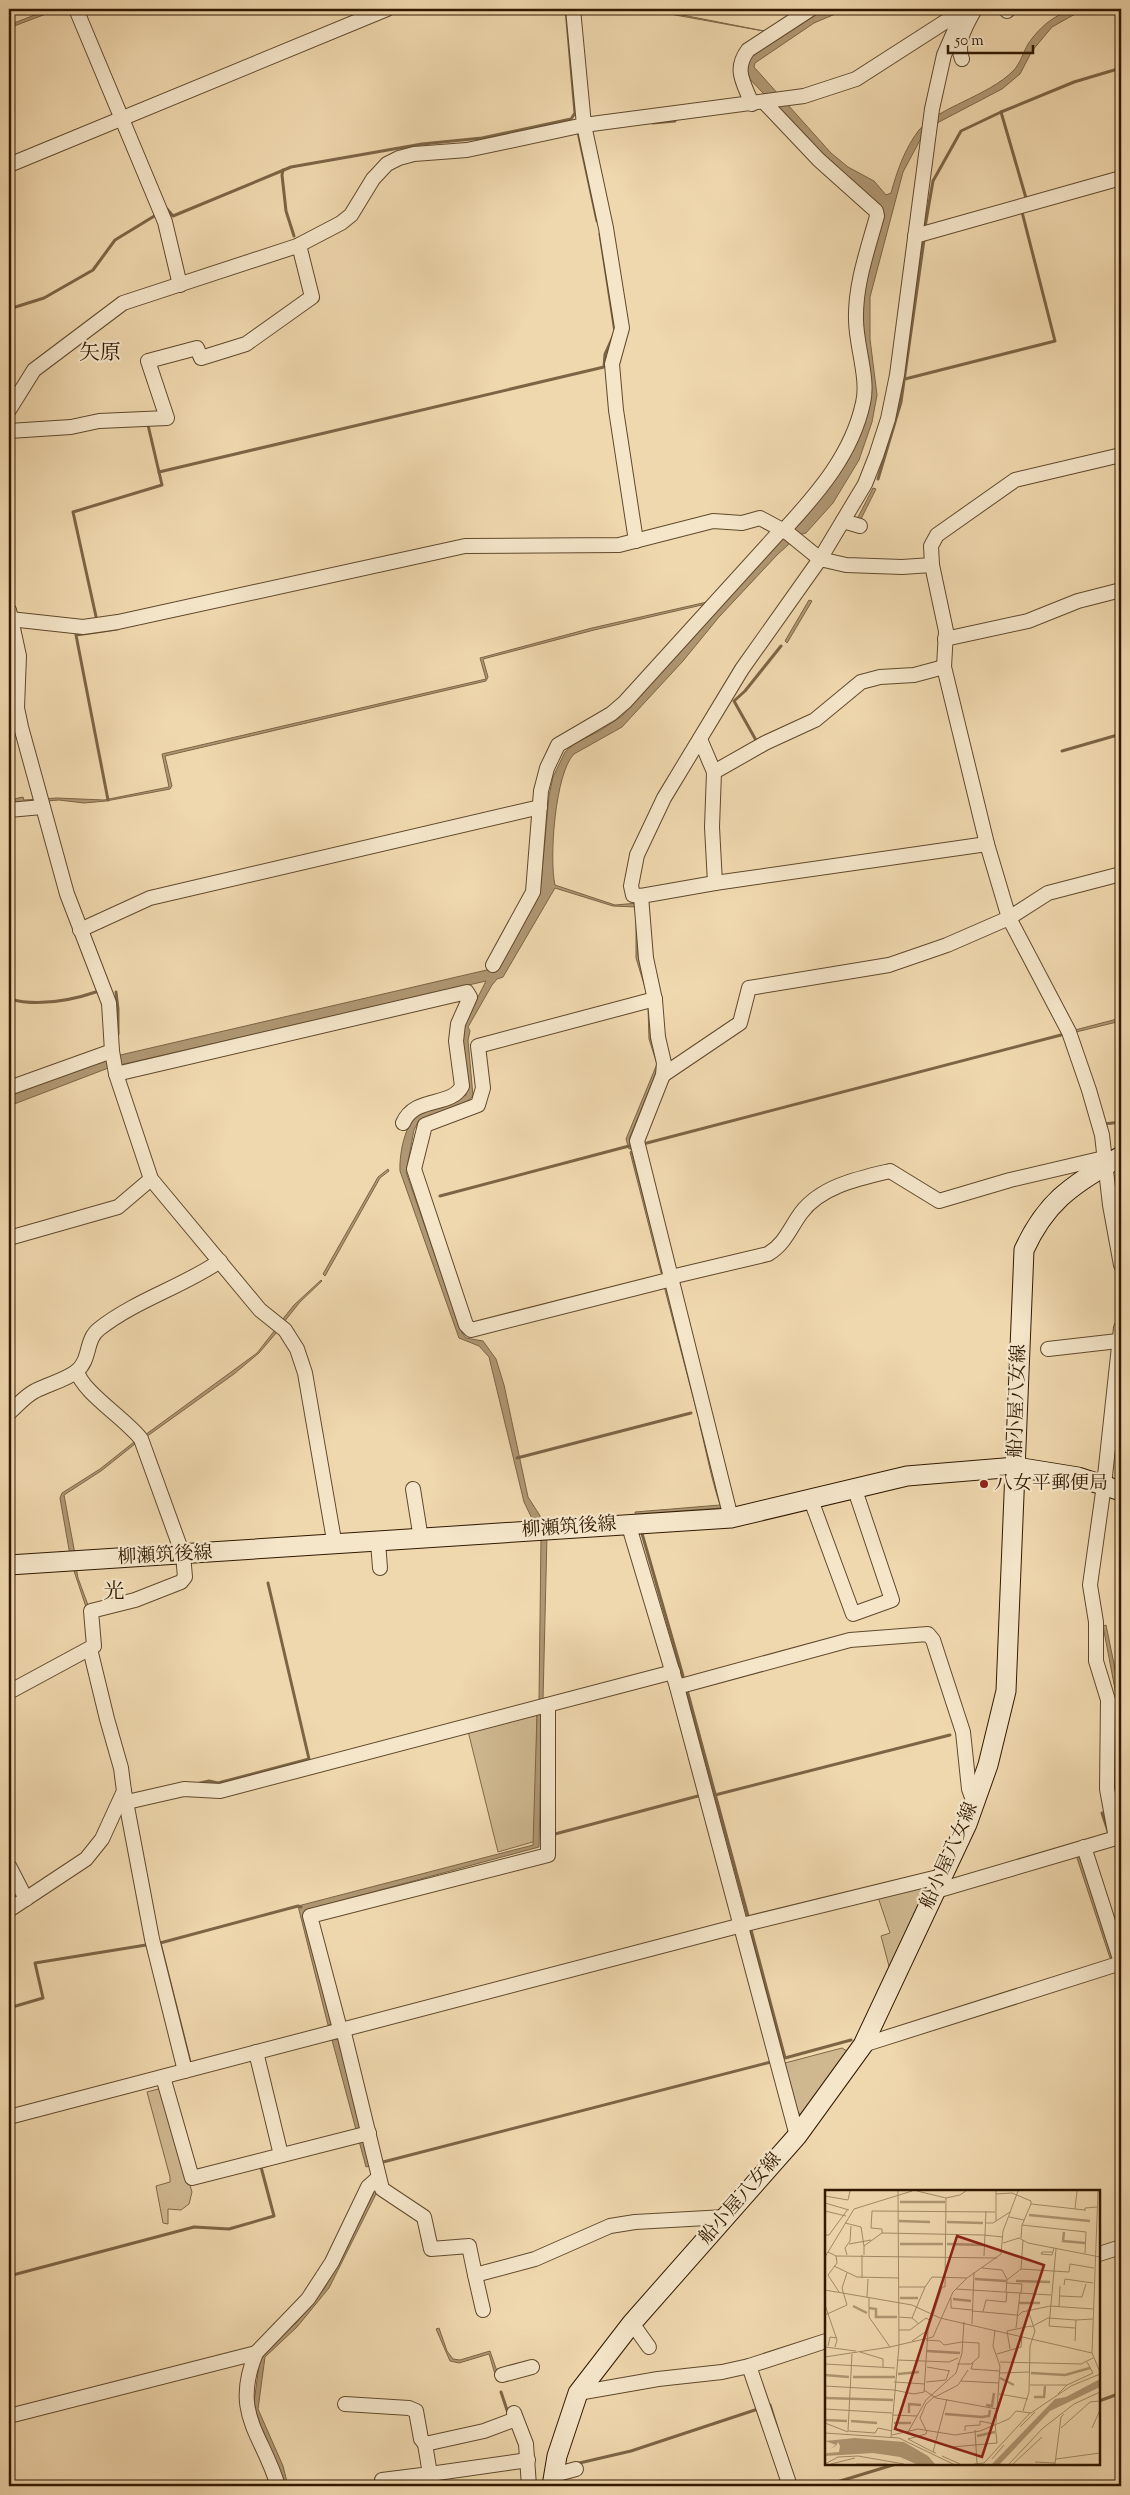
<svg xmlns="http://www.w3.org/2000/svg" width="1130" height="2495" font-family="'Sorts Mill Goudy','Noto Serif JP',serif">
  <rect width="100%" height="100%" fill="#f0d8ae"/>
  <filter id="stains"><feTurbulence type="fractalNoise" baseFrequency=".004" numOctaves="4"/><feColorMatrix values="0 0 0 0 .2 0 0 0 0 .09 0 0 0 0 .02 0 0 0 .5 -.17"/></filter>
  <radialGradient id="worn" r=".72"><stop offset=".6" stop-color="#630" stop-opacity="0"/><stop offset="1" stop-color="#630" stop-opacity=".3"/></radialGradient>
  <g fill="#cfb890" stroke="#806848">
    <path d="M 537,1713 L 536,1841 L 498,1852 L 468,1731 Z"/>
    <path d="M 932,1883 L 890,1970 L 881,1936 L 890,1933 L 878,1897 Z"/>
    <path d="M 842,2048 L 847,2051 L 851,2050 L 803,2119 L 797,2110 L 785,2063 Z"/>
    <path d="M 162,2088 L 192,2192 L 189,2204 L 181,2210 L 168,2209 L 168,2224 L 163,2223 L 156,2186 L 170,2182 L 170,2177 L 147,2092 Z"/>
  </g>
  <g fill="#af9773" stroke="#7c6545">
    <path d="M 50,9 L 59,9 L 9,28 L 9,25 Z"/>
    <path d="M 642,9 L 652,9 L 769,32 Z"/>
    <path d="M 820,9 L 847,9 L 814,23 L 755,63 L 754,67 L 831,153 L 848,167 L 874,181 L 886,195 L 891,193 C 897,171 905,148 919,130 C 939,107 988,96 1013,71 C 1020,64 1023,53 1028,44 C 1041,25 1060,9 1084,9 L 1052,27 L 1032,51 L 1020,74 L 1002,89 L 939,122 L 925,132 L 919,142 L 903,172 L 870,297 L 870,339 L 877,395 L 872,422 L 859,460 L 833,503 L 806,533 L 799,535 L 777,555 L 719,617 L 683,661 L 622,727 L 574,754 C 555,773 549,859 555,885 L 615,905 L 638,903 L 638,955 L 647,994 L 636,958 L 636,907 L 613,906 L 555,888 L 503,977 L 497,979 L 492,985 L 468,1027 L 470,1031 L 468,1040 L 473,1096 L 463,1105 L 419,1120 L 414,1130 L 406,1172 L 462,1333 L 466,1338 L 483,1341 L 496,1359 L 504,1385 L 528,1497 L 544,1522 L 547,1535 L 543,1700 L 539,1699 L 541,1537 L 524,1502 L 489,1357 L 479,1346 L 459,1338 L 400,1171 C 399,1152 406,1117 425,1108 C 437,1102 453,1102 466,1095 L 461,1045 L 463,1027 L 486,981 L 111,1067 L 9,1106 L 9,1096 L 116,1056 L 491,969 L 537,896 L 541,883 L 549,796 L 553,777 L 565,752 L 574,744 L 601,730 L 622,716 L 716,609 L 774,545 L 800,524 L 822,497 L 853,451 L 867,410 L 861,311 L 878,204 L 836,170 L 745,74 L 747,57 Z"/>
    <path d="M 873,488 L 876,489 L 859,523 L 856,521 Z"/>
    <path d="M 809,600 L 812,601 L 787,643 L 785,641 Z"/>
    <path d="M 707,602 L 706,604 L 594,630 L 483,659 L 488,677 L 486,681 L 165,756 L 172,786 L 170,789 L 106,801 L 84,803 L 59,800 L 9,804 L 9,800 L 23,797 L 24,800 L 57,798 L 104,800 L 169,787 L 162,754 L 486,679 L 480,658 L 592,628 Z"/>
    <path d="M 648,1008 L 650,1008 L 651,1039 L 660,1064 L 629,1139 L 631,1149 L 629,1149 L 626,1139 L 657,1064 L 649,1039 Z"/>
    <path d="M 1121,1018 L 1121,1021 L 1076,1032 L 1075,1030 Z"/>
    <path d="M 631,1151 L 663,1272 L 661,1273 L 630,1152 Z"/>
    <path d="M 388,1169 L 389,1171 L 380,1178 L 325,1276 L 323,1274 L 378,1177 Z"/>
    <path d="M 321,1280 L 322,1281 L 300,1302 L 284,1322 L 282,1320 L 294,1305 Z"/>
    <path d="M 666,1285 L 700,1415 L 698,1416 L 664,1286 Z"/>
    <path d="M 275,1330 L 277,1332 L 259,1353 L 234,1374 L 146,1437 L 145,1435 L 257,1353 Z"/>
    <path d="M 701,1421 L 714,1477 L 723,1505 L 721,1508 L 638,1514 L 636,1517 L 635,1512 L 720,1505 C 711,1478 706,1450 699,1422 Z"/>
    <path d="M 134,1442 L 135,1444 L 101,1471 L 64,1495 L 75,1554 L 70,1555 L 60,1498 L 62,1493 L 100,1469 Z"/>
    <path d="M 76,1567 L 78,1578 L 88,1605 L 86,1607 L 73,1568 Z"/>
    <path d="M 1106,1625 L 1121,1698 L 1116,1798 L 1114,1797 L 1117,1700 L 1103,1626 Z"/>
    <path d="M 537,1714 L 542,1714 L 539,1847 L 306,1910 L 334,2024 L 328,2025 L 298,1906 L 533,1845 Z"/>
    <path d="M 1081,1854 L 1114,1957 L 1110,1958 L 1076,1855 Z"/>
    <path d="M 338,2039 L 371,2166 L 366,2167 L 332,2040 Z"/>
    <path d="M 376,2188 L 377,2192 L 329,2288 L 297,2327 L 265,2357 L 258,2409 L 283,2466 L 288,2486 L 283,2486 L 280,2470 L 253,2410 L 260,2358 L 268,2347 L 295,2324 L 324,2289 Z"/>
    <path d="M 439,2328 L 447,2351 L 453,2359 L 460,2360 L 490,2351 L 500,2380 L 497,2381 L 489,2354 L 459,2363 L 450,2361 L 436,2329 Z"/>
  </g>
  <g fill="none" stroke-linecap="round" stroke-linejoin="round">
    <g stroke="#7c6545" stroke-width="3">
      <path d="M 390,12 L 405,9"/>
      <path d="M 1001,112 L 1026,198"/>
      <path d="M 653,123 L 675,121"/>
      <path d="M 578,132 L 597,221"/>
      <path d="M 283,170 L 282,175 L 286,211 L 294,236"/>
      <path d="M 167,209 L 173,216 L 291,167 L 422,144 L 482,138 L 571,119 L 575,113 L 566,9"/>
      <path d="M 925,227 L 933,181 L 961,131 L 1001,112 L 1074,82 L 1121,68"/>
      <path d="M 9,309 L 44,298 L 93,270 L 115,240 L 156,215"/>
      <path d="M 905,379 L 1055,341 L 1022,212"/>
      <path d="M 159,472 L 604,367 L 605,354 L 615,332 L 600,234"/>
      <path d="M 878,479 L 901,402 L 924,240 L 927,239"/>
      <path d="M 97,621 L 73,512 L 162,485 L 148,425"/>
      <path d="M 757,742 L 734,701 L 745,691 L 781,646"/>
      <path d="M 1062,751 L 1121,734"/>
      <path d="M 108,800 L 76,635 L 117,629"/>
      <path d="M 116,992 L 118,1009 L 118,1034"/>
      <path d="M 9,999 C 39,1007 70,1001 99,991"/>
      <path d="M 1104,1122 L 1104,1124 L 1121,1122"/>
      <path d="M 643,1144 L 1061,1035"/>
      <path d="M 440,1196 L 629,1146"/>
      <path d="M 517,1458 L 691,1413"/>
      <path d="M 641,1530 L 683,1676"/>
      <path d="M 687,1690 L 748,1916"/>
      <path d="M 196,1784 L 209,1781 L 218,1783 L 309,1759 L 268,1583"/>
      <path d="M 715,1795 L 950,1735"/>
      <path d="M 1102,1813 L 1108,1831"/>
      <path d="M 555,1834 L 698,1796"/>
      <path d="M 751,1930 L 785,2058 L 851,2040"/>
      <path d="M 9,2008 L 43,1998 L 35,1963 L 146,1945"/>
      <path d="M 190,2062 L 160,1943 L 298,1906 L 301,1907"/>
      <path d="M 383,2162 L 771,2062"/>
      <path d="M 9,2276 L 194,2227 L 229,2229 L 274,2216 L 261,2167 L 265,2166"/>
      <path d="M 501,2392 L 508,2413"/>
      <path d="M 1099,2401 L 1121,2393"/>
      <path d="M 767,2406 L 770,2405 L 778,2431"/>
      <path d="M 575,2464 L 631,2451 L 758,2409"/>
      <path d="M 824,2486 L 896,2464"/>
    </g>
    <defs>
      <g id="street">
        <path d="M 76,9 L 165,222 L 180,285"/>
        <path d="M 573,9 L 584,125 L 606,228 L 622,328 L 612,364 L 616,410 L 636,541"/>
        <path d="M 964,9 L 944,55 L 932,109 L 897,375 L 888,419 L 876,456 L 865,484 L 820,559 L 742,669 L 664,798 L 637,855 L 631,886 L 633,895 L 641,896 L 715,883 L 987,844"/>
        <path d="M 1007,11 L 1009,9"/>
        <path d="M 962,59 C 955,42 967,24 975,9"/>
        <path d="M 764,102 L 819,160 L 876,211 L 877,216 C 868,249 855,284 856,320 C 856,345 869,379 863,403 C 852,454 818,493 784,530"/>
        <path d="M 752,104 C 744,83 733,70 748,50 L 811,9"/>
        <path d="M 9,165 L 387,9"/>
        <path d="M 915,236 L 1121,178"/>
        <path d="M 9,410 L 34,370 L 123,303 L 297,246 L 341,223 L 351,215 L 373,179 L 387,164 L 399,158 L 414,154 L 467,150 L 584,125 L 804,96 L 856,79 L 965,9"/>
        <path d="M 9,431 L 71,427 L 99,421 L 167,418 L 148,361 L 197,348 L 201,358 L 246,344 L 312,297 L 299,245"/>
        <path d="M 1121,455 L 1015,480 L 937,535 L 931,546 L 932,565 L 946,631 L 944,667 L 987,844 L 1009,918 L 1069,1032 L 1089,1090 L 1102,1135 L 1110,1205 L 1121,1265"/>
        <path d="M 843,521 L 860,526"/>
        <path d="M 9,610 L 19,656 L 17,708 L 21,727 L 67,894 L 109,1003 L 112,1051 L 116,1074 L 151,1179 L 260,1310 L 285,1330 L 297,1349 L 305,1373 L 335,1546"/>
        <path d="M 10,619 L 83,627 L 118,622 L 465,546 L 619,545 L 713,521 L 742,523 L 760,518 L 788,533 L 820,559 L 846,565 L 902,567 L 932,565"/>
        <path d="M 945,639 L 1028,621 L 1078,601 L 1121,590"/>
        <path d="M 700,739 L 714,772"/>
        <path d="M 9,810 L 42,807"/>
        <path d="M 715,883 L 712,827 L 714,772 L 765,743 L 815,720 L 861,682 L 880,677 L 914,675 L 944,667"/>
        <path d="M 641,896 L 646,958 L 655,1000 L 658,1037 L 664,1063 L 663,1075 L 637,1141 L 731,1518"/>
        <path d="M 80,930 L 150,898 L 540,807"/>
        <path d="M 493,965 L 533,892 L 541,791 L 547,768 L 558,745 L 611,714 L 625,702 L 782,529"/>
        <path d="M 655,999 L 478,1046 L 483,1088 L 478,1105 L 425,1125 L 414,1169 L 466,1325 L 471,1330 L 672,1279"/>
        <path d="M 116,1074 L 467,992 L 470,997 L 458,1024 L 456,1041 L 462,1086 C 451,1108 415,1095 403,1123"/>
        <path d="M 663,1075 L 740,1023 L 749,988 L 889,965 L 947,945 L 1009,918 L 1048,893 L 1121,874"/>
        <path d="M 9,1088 L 112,1051"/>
        <path d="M 9,1238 L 118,1207 L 151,1179"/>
        <path d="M 671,1277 L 768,1254 C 785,1244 790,1228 801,1213 C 821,1186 860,1178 890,1171 L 939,1201 L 1010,1180 L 1104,1158"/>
        <path d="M 1048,1349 L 1118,1341"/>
        <path d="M 9,1413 C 17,1406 25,1396 35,1391 C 48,1384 66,1380 77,1371 C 91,1359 85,1340 99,1329 C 136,1300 182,1287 220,1261"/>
        <path d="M 413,1489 L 421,1539"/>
        <path d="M 811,1500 L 853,1614 L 892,1600 L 855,1490"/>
        <path d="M 628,1523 L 677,1687 L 797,2136"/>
        <path d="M 378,1542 L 380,1568"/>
        <path d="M 90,1649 L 107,1719 L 121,1768 L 124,1791 L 152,1939 L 185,2071"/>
        <path d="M 677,1687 L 850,1640 L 928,1634 L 933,1640 L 963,1732 L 969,1789 L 974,1803"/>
        <path d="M 9,1692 L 94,1646 L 91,1611 L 135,1600 L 181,1582 L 185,1577 L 183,1555 L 141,1439 C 126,1419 82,1392 77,1371"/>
        <path d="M 127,1802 L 184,1789 L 220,1791 L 673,1672"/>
        <path d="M 1084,1847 L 1121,1962"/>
        <path d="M 9,1866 L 26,1899"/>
        <path d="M 936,1891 L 1116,1838 L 1107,1789 L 1108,1700 L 1096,1661 L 1096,1622 L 1090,1585 L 1104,1485 L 1121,1328"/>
        <path d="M 9,1910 L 86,1859 L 102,1839 L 124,1791"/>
        <path d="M 340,2029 L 310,1916 L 548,1855 L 548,1705"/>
        <path d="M 343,2029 L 382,2189 L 424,2217 L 431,2249 L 469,2246 L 475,2275 L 535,2259 L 610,2226 L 635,2222 L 725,2217"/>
        <path d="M 863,2045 L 1121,1963"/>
        <path d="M 256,2052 L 281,2155"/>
        <path d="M 163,2077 L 192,2178 L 369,2133"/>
        <path d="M 9,2117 L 742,1925 L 942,1876"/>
        <path d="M 1099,2254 L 1121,2247"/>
        <path d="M 475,2275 L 483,2310"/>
        <path d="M 632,2323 L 649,2347"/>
        <path d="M 749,2366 L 790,2486"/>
        <path d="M 502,2375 L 532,2367"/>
        <path d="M 578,2393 L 658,2379 L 722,2372 L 749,2366 L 826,2341"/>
        <path d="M 345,2404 L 409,2408 L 416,2411 L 421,2439 L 425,2444 L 484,2431 L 516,2419"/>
        <path d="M 514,2413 L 526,2444 L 529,2486"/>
        <path d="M 9,2416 L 256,2353"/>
        <path d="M 430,2474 L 528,2460"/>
        <path d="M 554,2475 L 576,2469"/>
        <path d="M 382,2480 L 430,2474 L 425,2444"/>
        <path d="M 278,2486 C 262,2433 231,2414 256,2353 L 308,2299 L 332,2262 L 368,2187 L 378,2178"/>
      </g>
      <g id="secondary">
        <path d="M 9,1565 L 731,1518 L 907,1476 L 1016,1467 L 1078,1477 L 1121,1491"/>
        <path d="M 552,2486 L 557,2456 L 578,2393 L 632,2323 L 797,2136 L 863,2045 L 967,1824 L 988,1765 L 1006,1691 L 1024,1250 C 1048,1198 1074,1185 1121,1156"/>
      </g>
    </defs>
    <use href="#street" stroke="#60492c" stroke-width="16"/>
    <use href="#secondary" stroke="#301900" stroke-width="21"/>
    <use href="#street" stroke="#f5e6ca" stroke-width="14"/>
    <use href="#secondary" stroke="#f5e6ca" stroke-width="19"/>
  </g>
  <circle fill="#8f2418" stroke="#f5e6ca" stroke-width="2" cx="984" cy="1484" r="5"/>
  <g text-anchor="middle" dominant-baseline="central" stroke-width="4.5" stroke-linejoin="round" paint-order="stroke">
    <g font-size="19" fill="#301900" stroke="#f5e6ca">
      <text transform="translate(1018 1401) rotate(-88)">船小屋八女線</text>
      <text transform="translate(569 1528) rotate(-4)">柳瀬筑後線</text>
      <text transform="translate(165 1556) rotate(-3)">柳瀬筑後線</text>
      <text transform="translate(950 1856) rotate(-66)">船小屋八女線</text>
      <text transform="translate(741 2199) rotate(-49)">船小屋八女線</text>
    </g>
    <g font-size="19" fill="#301900" stroke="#f5e6ca" text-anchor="start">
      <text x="994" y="1484">八女平郵便局</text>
    </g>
    <g font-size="21" fill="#301900" stroke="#f5e6ca">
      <text x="100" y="354">矢原</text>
      <text x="114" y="1593">光</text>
    </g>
  </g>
  <g transform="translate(825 2190)">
    <rect width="275" height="275" fill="#f0d8ae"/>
    <path d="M 275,189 L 275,197 L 225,221 L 175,274 L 167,274 L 230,209 L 241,207 ZM 30,248 L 79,252 L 103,266 L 110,274 L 91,274 L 75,267 L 48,263 L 0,266 L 2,263 L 14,262 L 15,256 L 13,252 L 11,256 L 5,259 L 11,255 L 0,251 Z" fill="#af9773"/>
    <path fill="none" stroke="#af9773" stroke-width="2.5" d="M 75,12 L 120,12M 204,25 L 265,31M 74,31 L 105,32M 122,32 L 158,33M 239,42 L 238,51 L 260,53M 75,54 L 118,54M 122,54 L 158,55M 150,89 L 181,91M 191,91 L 225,92M 75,108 L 93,108M 128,109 L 146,111M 194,113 L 215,113M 28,116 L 42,123M 44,118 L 51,119 L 51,127 L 72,127M 102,161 L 135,163M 206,183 L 240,185 L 265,178M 73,184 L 94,182M 0,185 L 24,187M 28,187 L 70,187M 175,188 L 189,195M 209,207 L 219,207 L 220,196M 0,208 L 68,210M 161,215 L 167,216 L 169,203M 84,223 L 84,214 L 96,215M 120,224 L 157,227 L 164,226 L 165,220M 0,230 L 22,231M 26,231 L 52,233M 69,233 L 86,233M 152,246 L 170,242"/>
    <path fill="none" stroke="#a38c68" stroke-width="1" d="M 92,1 L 121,8 L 135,5 L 141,1M 171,1 L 171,31M 273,1 L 267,163 L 275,182M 171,4 L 187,3 L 206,11 L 206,14 L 260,20M 0,6 L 23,10 L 25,1M 0,13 L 24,20M 250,19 L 252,1M 0,21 L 21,26M 260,21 L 260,18 L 272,17M 184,27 L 199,30M 20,33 L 36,37 L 39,56M 161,33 L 168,33 L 185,22M 197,35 L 206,14M 0,45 L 4,45 L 23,19M 158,45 L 57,43 L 57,39 L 46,38 L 47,21 L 170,22M 158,45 L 178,47M 196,48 L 197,35 L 261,42 L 260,63M 178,53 L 194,48 L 203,53 L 275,67M 24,54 L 46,50M 231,59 L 224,136 L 250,138M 3,62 L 11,66 L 172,68M 227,62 L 217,62 L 216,64 L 227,65 L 229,58M 22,65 L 20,58 L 25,51 L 26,36M 39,65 L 39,56 L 57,43M 11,66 L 12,73 L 3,85 L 14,102M 159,66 L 161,21M 0,67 L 29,19 L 87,1M 9,76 L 32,87 L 74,88M 157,78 L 177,80 L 182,89 L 181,102M 196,79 L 198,50M 37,88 L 37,65M 182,90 L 196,79 L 244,82 L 245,74 L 269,78M 182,93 L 197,94 L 196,103M 239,95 L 240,89 L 268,93M 74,97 L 100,97 L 107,87 L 142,88M 131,99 L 226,105M 0,100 L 87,115 L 115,128 L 267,163M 235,106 L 257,107 L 261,94M 42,107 L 43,89M 44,107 L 44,127 L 65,157M 126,108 L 126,118 L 147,120M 0,115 L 12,150 L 10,157M 225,116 L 268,119M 234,117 L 235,96M 147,121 L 192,125M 158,122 L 161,110 L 181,112 L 182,102M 0,125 L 22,115 L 17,98 L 22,83M 193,126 L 197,122 L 225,116M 74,127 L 87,128 L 94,134M 87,128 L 100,97M 147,134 L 149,82M 206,137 L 223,128 L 251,130M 191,138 L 195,103M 74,140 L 85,140 L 101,128 L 106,131M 170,140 L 168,156 L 175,176 L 171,233M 101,150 L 115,151 L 119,155 L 137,152M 87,151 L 103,140M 250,151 L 251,130 L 268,129M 3,156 L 5,147 L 12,148M 0,157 L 31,161M 185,159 L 182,141 L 206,136M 35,162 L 58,169 L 58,177M 172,164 L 196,157 L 197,146M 0,167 L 65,157 L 108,147 L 128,102 L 142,88 L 176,64 L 178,41 L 193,1M 72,170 L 124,172 L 133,168M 175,172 L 256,174 L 268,168M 148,173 L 146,179 L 175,181M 0,174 L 70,178M 132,174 L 146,174 L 154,167 L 154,153 L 137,152M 102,177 L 125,181M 175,183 L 204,182M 136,191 L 174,193M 69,192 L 100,194M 101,192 L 121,190 L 124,181M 205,195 L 242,195M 0,196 L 69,200 L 89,204 L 99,202 L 103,140 L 117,97 L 120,97 L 121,8M 99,200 L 111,208 L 172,219M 174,204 L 203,209M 233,204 L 242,195 L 268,183 L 262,172M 110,207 L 133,195 L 143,180M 0,219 L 67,223M 198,221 L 204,202 L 205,156 L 210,141 L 203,120M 67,225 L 92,226M 0,233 L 23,242M 170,233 L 172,253M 195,237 L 210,222M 236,238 L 265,212 L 274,211M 267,238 L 275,220M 101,240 L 95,228 L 101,214 L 110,206M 102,240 L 101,244 L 83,249 L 108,262M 150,240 L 152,274M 23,241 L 27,164M 23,241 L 50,243 L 53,238 L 67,241M 140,241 L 140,236 L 155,235 L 155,231 L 169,234M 83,242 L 101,210 L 131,183 L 137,163 L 139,132M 0,243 L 74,248 L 128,274M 67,245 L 93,239 L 130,245 L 155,241 L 184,229 L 191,221 L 206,223 L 246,196 L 275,184M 66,247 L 74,156 L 73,1M 113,253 L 127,257 L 172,253M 111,263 L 108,262 L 122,209M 117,266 L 135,274M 167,269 L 179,255M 231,269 L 275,263M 210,272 L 230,273M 0,274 L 13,267 L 33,266 L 79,274M 6,274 L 30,268M 31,274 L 62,274M 149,274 L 159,273 L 205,223M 184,274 L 218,238 L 249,214 L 275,202M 188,274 L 217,247M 230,274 L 236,227 L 239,224"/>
    <path fill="#8f2418" fill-opacity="0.15" stroke="#8f2418" stroke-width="2.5" d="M 132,46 L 219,75 L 157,267 L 70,239 Z"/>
    <rect width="275" height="275" fill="none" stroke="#301900" stroke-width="2.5"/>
  </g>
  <rect width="1130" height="2495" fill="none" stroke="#f0d8ae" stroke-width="30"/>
  <rect x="10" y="10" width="1110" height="2475" fill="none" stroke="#301900" stroke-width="2.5"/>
  <rect x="15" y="15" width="1100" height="2465" fill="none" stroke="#301900"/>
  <path d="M948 45v8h85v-8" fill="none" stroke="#301900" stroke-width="2.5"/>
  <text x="955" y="45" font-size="15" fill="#301900" stroke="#f5e6ca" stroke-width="4" paint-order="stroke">50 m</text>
  <rect width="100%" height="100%" filter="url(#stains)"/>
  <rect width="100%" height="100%" fill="url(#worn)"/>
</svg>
